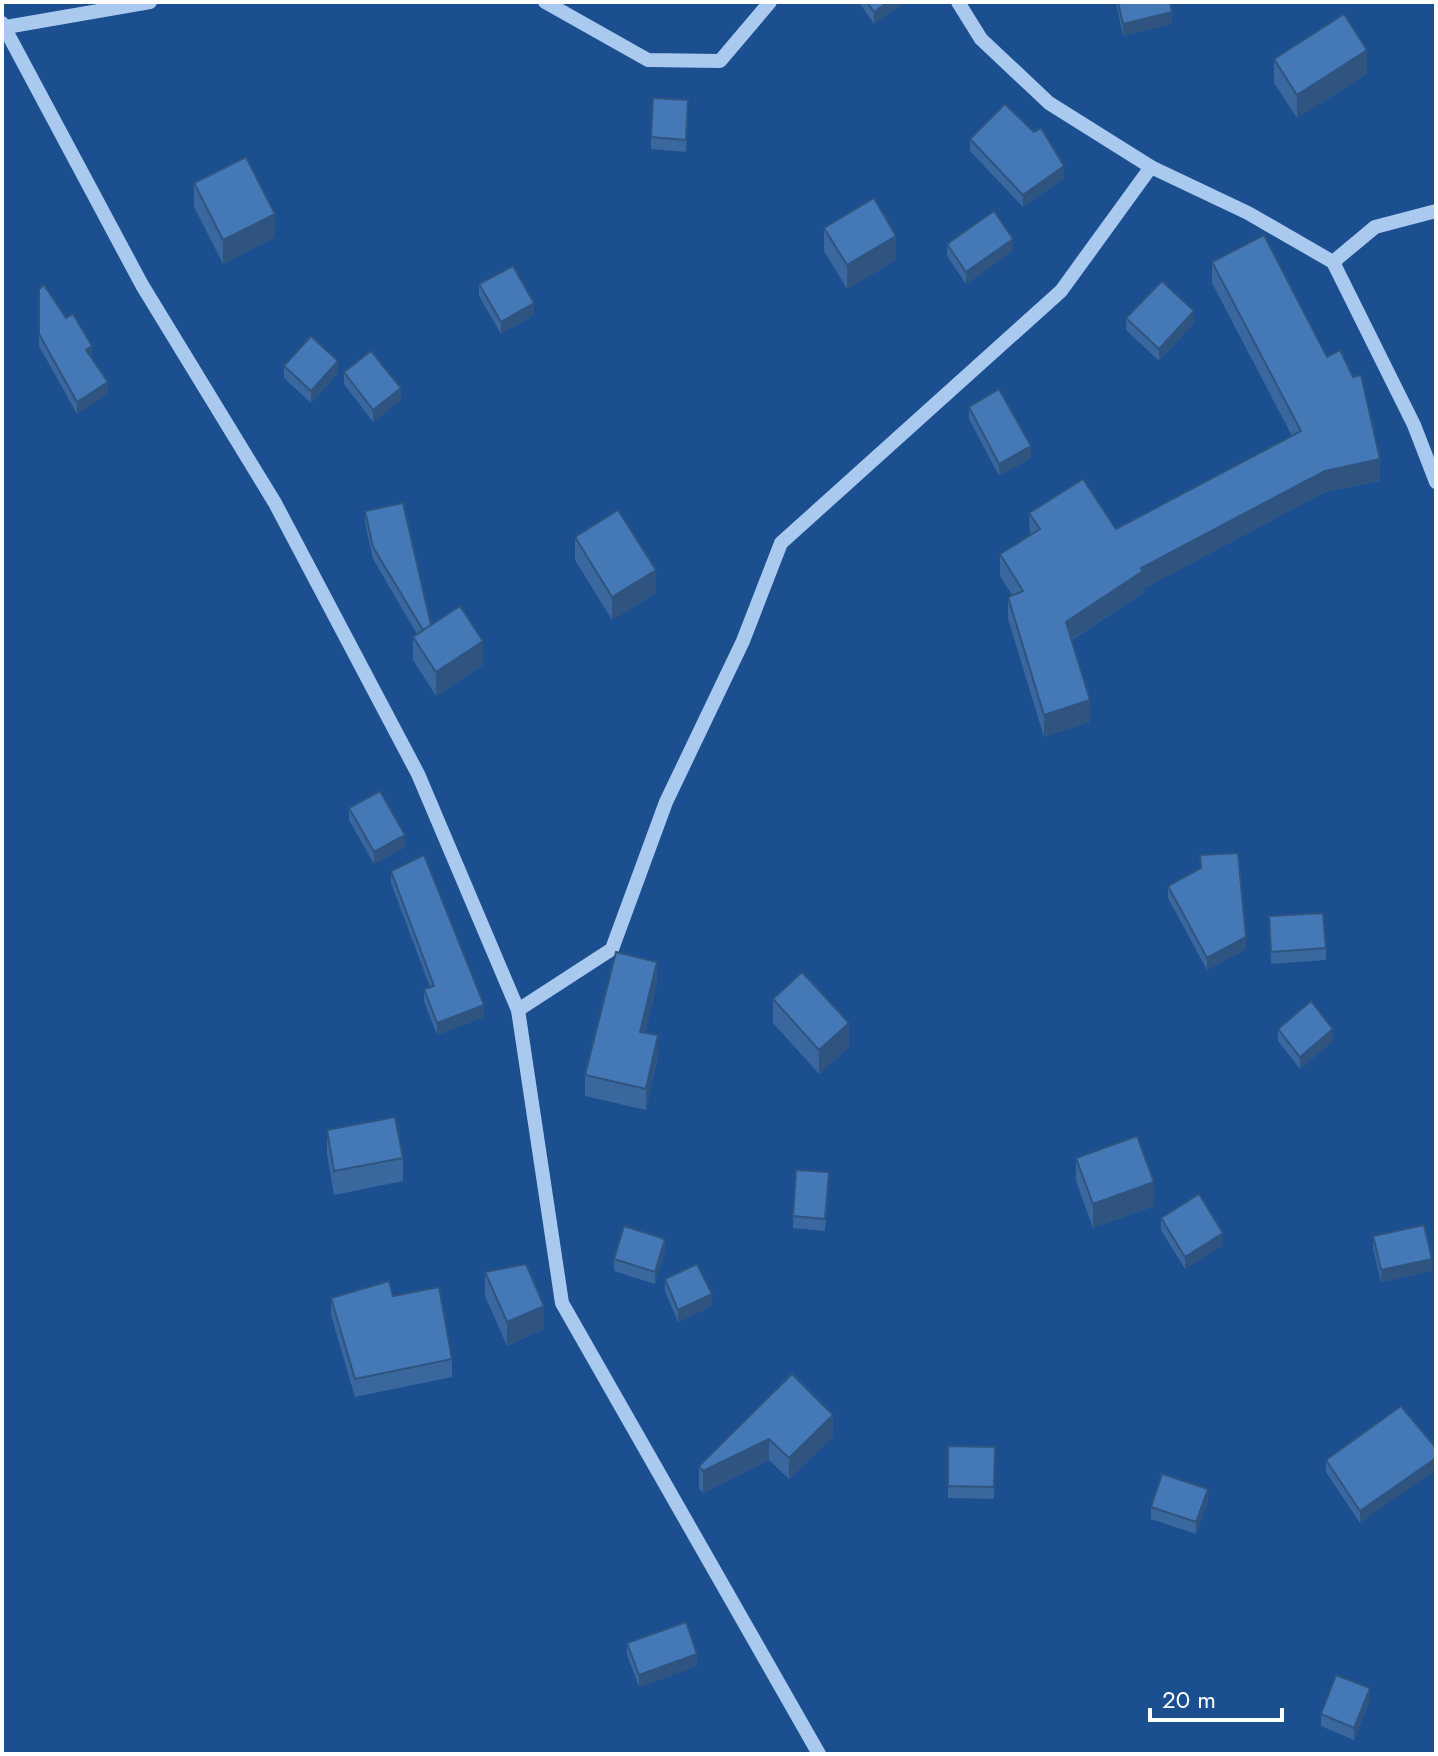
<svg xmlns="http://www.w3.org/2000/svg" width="1438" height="1756" font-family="Jost,sans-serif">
  <rect width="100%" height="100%" fill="#1b4f8f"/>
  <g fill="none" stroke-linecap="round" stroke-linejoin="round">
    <g stroke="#a9c9ee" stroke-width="14">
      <path d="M 545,2 L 648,60 L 720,61 L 770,2"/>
      <path d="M 958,2 L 981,39 L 1049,103 L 1151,167 L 1248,213 L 1333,262 L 1414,425 L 1436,482"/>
      <path d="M 2,23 L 142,285 L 275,503 L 418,774 L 518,1010 L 562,1303 L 819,1754"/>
      <path d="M 6,27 L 150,2"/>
      <path d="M 1333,262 L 1375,227 L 1436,211"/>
      <path d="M 518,1010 L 612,949 L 666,802 L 743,641 L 781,543 L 1061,291 L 1151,167"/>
    </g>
  </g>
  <g fill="#3a679d">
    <path d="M 859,2 L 905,2 L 874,24 Z"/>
    <path d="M 1116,2 L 1170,2 L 1172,24 L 1123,36 Z"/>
    <path d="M 1274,59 L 1367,74 L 1297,118 L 1274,83 Z"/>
    <path d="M 688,112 L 686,152 L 651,149 L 651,137 Z"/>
    <path d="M 970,139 L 1064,178 L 1023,207 L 970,151 Z"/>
    <path d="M 194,183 L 275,237 L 223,264 L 194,207 Z"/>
    <path d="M 824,228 L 896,260 L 847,289 L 824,251 Z"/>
    <path d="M 947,244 L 1013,251 L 966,284 L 947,256 Z"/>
    <path d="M 1212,262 L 1380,481 L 1325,492 L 1143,589 L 1143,593 L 1072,640 L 1090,722 L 1044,737 L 1008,619 L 1008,597 L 1012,595 L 1000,576 L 1000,554 L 1030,536 L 1029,513 L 1116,529 L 1292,436 L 1212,283 Z"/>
    <path d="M 479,284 L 534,315 L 501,334 L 479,296 Z"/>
    <path d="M 39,289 L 92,358 L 108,394 L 77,414 L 39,346 Z"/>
    <path d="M 1126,318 L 1194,323 L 1159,361 L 1126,330 Z"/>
    <path d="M 284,366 L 338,373 L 311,403 L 284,378 Z"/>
    <path d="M 344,372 L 401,400 L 373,422 L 344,384 Z"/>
    <path d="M 969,407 L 1031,458 L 999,476 L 969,419 Z"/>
    <path d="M 365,511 L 431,625 L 483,665 L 436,696 L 413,660 L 413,637 L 417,634 L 373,559 L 365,523 Z"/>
    <path d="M 575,537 L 656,593 L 612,620 L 575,560 Z"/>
    <path d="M 349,808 L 405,847 L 374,864 L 349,820 Z"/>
    <path d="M 1200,855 L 1246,949 L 1207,970 L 1168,898 L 1168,886 L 1200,869 Z"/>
    <path d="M 391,871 L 484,1017 L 437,1035 L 424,1001 L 424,989 L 430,987 L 391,883 Z"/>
    <path d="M 1269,916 L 1326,948 L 1326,960 L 1271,964 Z"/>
    <path d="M 657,983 L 645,1033 L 658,1056 L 646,1110 L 585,1096 L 585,1075 Z"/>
    <path d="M 773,999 L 849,1047 L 819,1074 L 773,1023 Z"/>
    <path d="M 1278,1029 L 1333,1041 L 1300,1069 L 1278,1041 Z"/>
    <path d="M 327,1130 L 403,1158 L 403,1181 L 334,1195 L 327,1154 Z"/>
    <path d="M 1076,1158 L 1154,1206 L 1093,1228 L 1076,1181 Z"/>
    <path d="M 829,1184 L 825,1231 L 793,1228 L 793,1216 Z"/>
    <path d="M 1161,1218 L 1223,1245 L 1185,1269 L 1161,1230 Z"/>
    <path d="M 1373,1236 L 1432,1271 L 1381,1282 L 1373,1248 Z"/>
    <path d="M 665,1251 L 655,1284 L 614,1271 L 614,1259 Z"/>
    <path d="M 485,1272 L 544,1329 L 507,1346 L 485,1296 Z"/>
    <path d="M 665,1279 L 712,1306 L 678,1322 L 665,1291 Z"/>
    <path d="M 393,1296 L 452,1359 L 452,1377 L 355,1397 L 331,1315 L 331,1298 Z"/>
    <path d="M 792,1374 L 833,1437 L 789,1479 L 769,1460 L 703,1493 L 699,1488 L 699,1466 Z"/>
    <path d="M 1401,1406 L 1360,1523 L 1326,1472 L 1326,1460 Z"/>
    <path d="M 948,1446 L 995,1447 L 994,1499 L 948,1498 Z"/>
    <path d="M 1208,1501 L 1196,1534 L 1151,1519 L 1151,1507 Z"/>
    <path d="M 627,1643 L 697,1666 L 639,1687 L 627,1655 Z"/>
    <path d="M 1370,1700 L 1354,1740 L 1321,1726 L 1321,1714 Z"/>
  </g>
  <g fill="#305480">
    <path d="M 888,2 L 905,2 L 874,24 L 874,12 Z"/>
    <path d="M 1172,12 L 1172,24 L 1123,36 L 1123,24 Z"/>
    <path d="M 1367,50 L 1367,74 L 1297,118 L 1297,95 Z"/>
    <path d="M 1064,166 L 1064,178 L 1023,207 L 1023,195 Z"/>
    <path d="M 275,214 L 275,237 L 223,264 L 223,240 Z"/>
    <path d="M 896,236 L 896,260 L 847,289 L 847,265 Z"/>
    <path d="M 1013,239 L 1013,251 L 966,284 L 966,272 Z"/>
    <path d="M 534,303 L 534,315 L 501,334 L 501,322 Z"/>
    <path d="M 1194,311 L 1194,323 L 1159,361 L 1159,349 Z"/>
    <path d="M 92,346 L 92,358 L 86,350 Z"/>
    <path d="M 338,361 L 338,373 L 311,403 L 311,391 Z"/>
    <path d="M 108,382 L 108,394 L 77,414 L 77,402 Z"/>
    <path d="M 401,388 L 401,400 L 373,422 L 373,410 Z"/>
    <path d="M 1031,446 L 1031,458 L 999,476 L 999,464 Z"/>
    <path d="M 1380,459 L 1380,481 L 1325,492 L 1143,589 L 1143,593 L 1066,643 L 1066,622 L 1141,568 L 1325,471 Z"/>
    <path d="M 656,570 L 656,593 L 612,620 L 612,597 Z"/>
    <path d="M 483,641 L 483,665 L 436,696 L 436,672 Z"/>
    <path d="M 1090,700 L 1090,722 L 1044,737 L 1044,715 Z"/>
    <path d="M 405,835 L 405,847 L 374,864 L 374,852 Z"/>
    <path d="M 1246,937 L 1246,949 L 1207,970 L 1207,958 Z"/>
    <path d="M 657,962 L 657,983 L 640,1053 L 640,1032 Z"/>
    <path d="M 484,1005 L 484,1017 L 437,1035 L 437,1023 Z"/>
    <path d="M 849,1023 L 849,1047 L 819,1074 L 819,1050 Z"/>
    <path d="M 1333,1029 L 1333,1041 L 1300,1069 L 1300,1057 Z"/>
    <path d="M 658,1035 L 658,1056 L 646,1110 L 646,1089 Z"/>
    <path d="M 1154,1182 L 1154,1206 L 1093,1228 L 1093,1204 Z"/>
    <path d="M 1223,1233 L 1223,1245 L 1185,1269 L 1185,1257 Z"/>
    <path d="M 665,1239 L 665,1251 L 655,1284 L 655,1272 Z"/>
    <path d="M 1432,1259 L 1432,1271 L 1381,1282 L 1381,1270 Z"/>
    <path d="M 712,1294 L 712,1306 L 678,1322 L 678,1310 Z"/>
    <path d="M 544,1306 L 544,1329 L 507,1346 L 507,1322 Z"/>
    <path d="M 833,1415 L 833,1437 L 789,1479 L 789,1458 Z"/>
    <path d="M 769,1439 L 769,1460 L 703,1493 L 703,1471 Z"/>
    <path d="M 1436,1458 L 1436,1470 L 1360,1523 L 1360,1511 Z"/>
    <path d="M 1208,1489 L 1208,1501 L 1196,1534 L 1196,1522 Z"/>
    <path d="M 697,1654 L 697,1666 L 639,1687 L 639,1675 Z"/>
    <path d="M 1370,1688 L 1370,1700 L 1354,1740 L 1354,1728 Z"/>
  </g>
  <g fill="#4478b7" stroke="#305480" stroke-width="2">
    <path d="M 867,2 L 888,2 L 874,12 Z"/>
    <path d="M 1118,2 L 1170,2 L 1172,12 L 1123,24 Z"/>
    <path d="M 1344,14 L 1367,50 L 1297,95 L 1274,59 Z"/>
    <path d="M 653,98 L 688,100 L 686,140 L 651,137 Z"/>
    <path d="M 1005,104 L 1034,132 L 1041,128 L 1064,166 L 1023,195 L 970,139 Z"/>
    <path d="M 246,157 L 275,214 L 223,240 L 194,183 Z"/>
    <path d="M 874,198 L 896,236 L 847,265 L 824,228 Z"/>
    <path d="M 994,211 L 1013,239 L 966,272 L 947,244 Z"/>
    <path d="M 1264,235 L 1327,357 L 1340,350 L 1353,377 L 1361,375 L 1380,459 L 1325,471 L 1141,568 L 1143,571 L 1066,622 L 1090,700 L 1044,715 L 1008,597 L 1023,591 L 1000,554 L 1040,529 L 1029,513 L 1083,479 L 1116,529 L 1301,431 L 1212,262 Z"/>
    <path d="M 513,266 L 534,303 L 501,322 L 479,284 Z"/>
    <path d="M 1162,281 L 1194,311 L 1159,349 L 1126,318 Z"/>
    <path d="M 44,285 L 66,318 L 73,314 L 92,346 L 86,350 L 108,382 L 77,402 L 39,334 L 39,289 Z"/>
    <path d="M 311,336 L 338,361 L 311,391 L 284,366 Z"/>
    <path d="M 371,351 L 401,388 L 373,410 L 344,372 Z"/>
    <path d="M 999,389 L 1031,446 L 999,464 L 969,407 Z"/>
    <path d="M 403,503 L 431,625 L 423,630 L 373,547 L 365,511 Z"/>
    <path d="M 618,510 L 656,570 L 612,597 L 575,537 Z"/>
    <path d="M 460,606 L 483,641 L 436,672 L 413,637 Z"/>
    <path d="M 380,791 L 405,835 L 374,852 L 349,808 Z"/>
    <path d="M 1238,853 L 1246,937 L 1207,958 L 1168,886 L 1201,868 L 1200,855 Z"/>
    <path d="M 424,855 L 484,1005 L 437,1023 L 424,989 L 434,986 L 391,871 Z"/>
    <path d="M 1323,913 L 1326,948 L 1271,952 L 1269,916 Z"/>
    <path d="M 616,952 L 657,962 L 640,1032 L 658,1035 L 646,1089 L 585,1075 Z"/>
    <path d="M 802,972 L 849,1023 L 819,1050 L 773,999 Z"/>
    <path d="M 1311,1001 L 1333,1029 L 1300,1057 L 1278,1029 Z"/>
    <path d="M 395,1117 L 403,1158 L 334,1171 L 327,1130 Z"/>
    <path d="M 1137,1136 L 1154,1182 L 1093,1204 L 1076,1158 Z"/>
    <path d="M 796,1170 L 829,1172 L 825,1219 L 793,1216 Z"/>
    <path d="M 1199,1194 L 1223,1233 L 1185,1257 L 1161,1218 Z"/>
    <path d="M 1424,1225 L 1432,1259 L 1381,1270 L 1373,1236 Z"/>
    <path d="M 624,1226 L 665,1239 L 655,1272 L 614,1259 Z"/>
    <path d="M 526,1264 L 544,1306 L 507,1322 L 485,1272 Z"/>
    <path d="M 697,1264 L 712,1294 L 678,1310 L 665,1279 Z"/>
    <path d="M 389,1281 L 393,1296 L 439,1287 L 452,1359 L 355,1379 L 331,1298 Z"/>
    <path d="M 792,1374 L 833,1415 L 789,1458 L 769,1439 L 703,1471 L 699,1466 Z"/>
    <path d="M 1401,1406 L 1436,1448 L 1436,1458 L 1360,1511 L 1326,1460 Z"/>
    <path d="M 948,1446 L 995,1447 L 994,1487 L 948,1486 Z"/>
    <path d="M 1162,1474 L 1208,1489 L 1196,1522 L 1151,1507 Z"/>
    <path d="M 686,1622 L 697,1654 L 639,1675 L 627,1643 Z"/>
    <path d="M 1336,1675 L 1370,1688 L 1354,1728 L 1321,1714 Z"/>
  </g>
  <rect width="1438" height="1756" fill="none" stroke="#ffffff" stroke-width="8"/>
  <path d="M1150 1708v12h132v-12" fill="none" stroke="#ffffff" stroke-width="4"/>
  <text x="1162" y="1708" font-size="24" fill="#ffffff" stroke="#1b4f8f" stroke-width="6" paint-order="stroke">20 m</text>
</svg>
